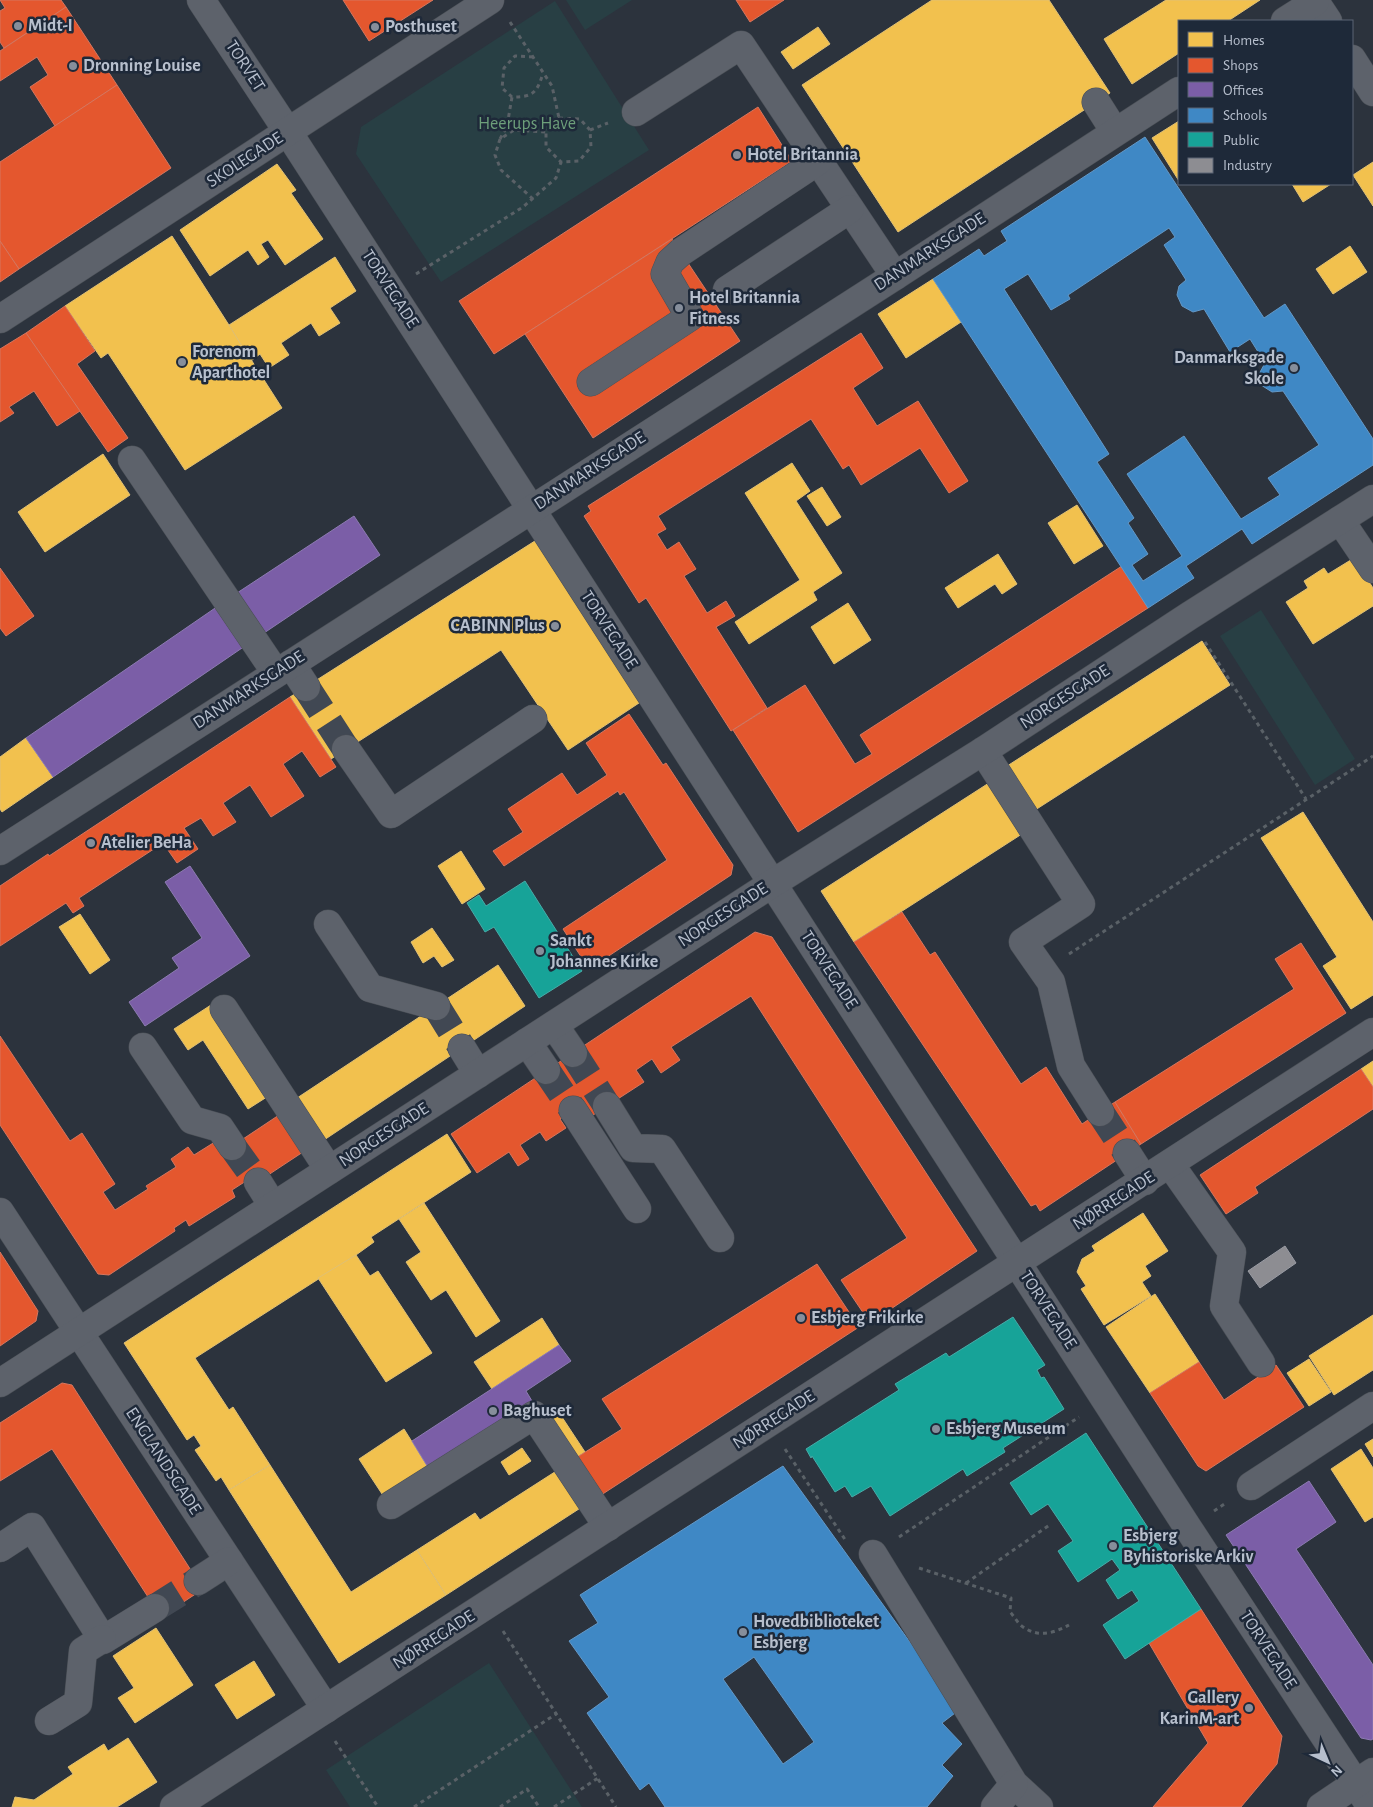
<svg xmlns="http://www.w3.org/2000/svg" width="1373" height="1807" font-family="'Alegreya Sans',sans-serif">
  <rect width="100%" height="100%" fill="#2c333d"/>
  <g fill="#283f44">
    <path d="M 566,0 L 632,0 L 585,30 Z"/>
    <path d="M 555,1 L 649,150 L 441,282 L 356,154 L 361,127 Z"/>
    <path d="M 1261,610 L 1355,759 L 1315,785 L 1220,636 Z"/>
    <path d="M 489,1663 L 582,1807 L 350,1807 L 326,1770 Z"/>
  </g>
  <g fill="#f2c14e" stroke="#e0c074">
    <path d="M 932,0 L 1049,0 L 1110,93 L 898,232 L 802,85 Z"/>
    <path d="M 1166,0 L 1260,0 L 1228,21 L 1179,21 L 1179,53 L 1132,84 L 1104,39 Z"/>
    <path d="M 818,27 L 830,44 L 793,69 L 781,52 Z"/>
    <path d="M 1179,121 L 1179,181 L 1152,138 Z"/>
    <path d="M 1373,162 L 1373,206 L 1353,175 Z"/>
    <path d="M 277,164 L 296,190 L 291,193 L 323,239 L 285,265 L 268,240 L 261,244 L 269,257 L 258,265 L 248,250 L 210,276 L 180,230 Z"/>
    <path d="M 1292,184 L 1331,184 L 1303,202 Z"/>
    <path d="M 172,236 L 282,408 L 185,470 L 108,353 L 101,358 L 65,306 Z"/>
    <path d="M 1350,246 L 1367,272 L 1333,294 L 1316,269 Z"/>
    <path d="M 335,257 L 356,291 L 330,308 L 340,323 L 319,336 L 311,323 L 281,343 L 289,355 L 269,368 L 260,354 L 251,361 L 229,325 Z"/>
    <path d="M 933,279 L 961,322 L 906,358 L 878,314 Z"/>
    <path d="M 103,454 L 130,495 L 45,552 L 18,512 Z"/>
    <path d="M 792,463 L 810,491 L 796,501 L 842,573 L 813,592 L 817,600 L 749,644 L 735,622 L 800,580 L 745,493 Z"/>
    <path d="M 822,487 L 841,517 L 827,526 L 807,496 Z"/>
    <path d="M 1077,505 L 1103,546 L 1074,564 L 1048,523 Z"/>
    <path d="M 538,539 L 642,701 L 568,750 L 501,650 L 331,759 L 290,697 Z"/>
    <path d="M 998,554 L 1017,584 L 1002,594 L 995,584 L 958,608 L 945,588 Z"/>
    <path d="M 1354,558 L 1373,588 L 1373,606 L 1313,644 L 1286,602 L 1308,588 L 1304,581 L 1324,568 L 1328,574 Z"/>
    <path d="M 848,603 L 871,640 L 834,664 L 811,627 Z"/>
    <path d="M 1202,641 L 1230,685 L 1032,812 L 1004,768 Z"/>
    <path d="M 26,738 L 53,777 L 2,812 L 0,809 L 0,757 Z"/>
    <path d="M 992,781 L 1025,832 L 854,942 L 821,891 Z"/>
    <path d="M 1303,812 L 1373,922 L 1373,995 L 1351,1009 L 1323,966 L 1337,957 L 1261,838 Z"/>
    <path d="M 461,851 L 485,889 L 462,904 L 438,866 Z"/>
    <path d="M 80,914 L 110,960 L 90,974 L 59,927 Z"/>
    <path d="M 432,928 L 454,960 L 442,967 L 434,956 L 423,963 L 411,942 Z"/>
    <path d="M 498,965 L 525,1006 L 318,1144 L 291,1102 Z"/>
    <path d="M 211,1005 L 270,1095 L 248,1109 L 203,1040 L 188,1050 L 174,1029 Z"/>
    <path d="M 1373,1061 L 1373,1087 L 1361,1069 Z"/>
    <path d="M 447,1134 L 471,1172 L 371,1237 L 374,1242 L 356,1255 L 195,1358 L 229,1410 L 233,1407 L 270,1465 L 229,1490 L 221,1477 L 216,1481 L 195,1450 L 201,1446 L 194,1435 L 187,1440 L 124,1343 Z"/>
    <path d="M 424,1203 L 500,1321 L 476,1337 L 446,1290 L 431,1300 L 406,1262 L 421,1252 L 399,1219 Z"/>
    <path d="M 1143,1213 L 1168,1251 L 1145,1266 L 1151,1276 L 1142,1282 L 1151,1296 L 1104,1325 L 1081,1289 L 1086,1286 L 1077,1272 L 1082,1259 L 1095,1251 L 1092,1246 Z"/>
    <path d="M 356,1255 L 370,1276 L 378,1271 L 432,1353 L 386,1382 L 318,1278 Z"/>
    <path d="M 1155,1294 L 1199,1362 L 1150,1393 L 1106,1327 Z"/>
    <path d="M 1373,1315 L 1373,1370 L 1334,1395 L 1309,1356 Z"/>
    <path d="M 542,1318 L 559,1345 L 492,1389 L 474,1362 Z"/>
    <path d="M 1309,1359 L 1331,1392 L 1309,1406 L 1287,1373 Z"/>
    <path d="M 558,1411 L 585,1452 L 571,1461 L 544,1420 Z"/>
    <path d="M 404,1429 L 429,1469 L 384,1497 L 359,1459 Z"/>
    <path d="M 1373,1439 L 1373,1457 L 1365,1444 Z"/>
    <path d="M 522,1448 L 531,1461 L 509,1475 L 501,1462 Z"/>
    <path d="M 1361,1449 L 1373,1468 L 1373,1517 L 1365,1522 L 1331,1469 Z"/>
    <path d="M 270,1465 L 351,1592 L 417,1550 L 446,1595 L 339,1663 L 229,1490 Z"/>
    <path d="M 561,1468 L 585,1505 L 446,1595 L 417,1550 L 475,1513 L 480,1520 Z"/>
    <path d="M 156,1628 L 193,1685 L 135,1723 L 118,1698 L 134,1688 L 113,1656 Z"/>
    <path d="M 254,1661 L 275,1695 L 237,1719 L 215,1685 Z"/>
    <path d="M 128,1738 L 157,1782 L 117,1807 L 12,1807 L 15,1797 L 34,1800 L 73,1774 L 68,1767 L 104,1744 L 108,1751 Z"/>
  </g>
  <g fill="#e4572e" stroke="#d6765e">
    <path d="M 0,0 L 61,0 L 66,7 L 4,48 L 0,42 L 0,11 L 5,8 Z"/>
    <path d="M 343,0 L 433,0 L 369,41 Z"/>
    <path d="M 736,0 L 784,0 L 750,22 Z"/>
    <path d="M 66,7 L 117,85 L 55,126 L 30,87 L 48,75 L 37,57 L 0,81 L 0,51 Z"/>
    <path d="M 117,85 L 171,168 L 19,269 L 0,241 L 0,162 Z"/>
    <path d="M 758,107 L 792,161 L 494,354 L 459,301 Z"/>
    <path d="M 672,239 L 740,341 L 593,438 L 525,334 Z"/>
    <path d="M 0,241 L 19,269 L 0,282 Z"/>
    <path d="M 65,306 L 95,351 L 77,364 L 128,438 L 108,452 L 26,333 Z"/>
    <path d="M 26,333 L 80,411 L 57,426 L 34,391 L 9,407 L 14,413 L 0,422 L 0,349 Z"/>
    <path d="M 861,333 L 883,368 L 853,388 L 877,426 L 918,401 L 968,481 L 949,493 L 920,448 L 861,485 L 849,465 L 843,469 L 811,419 L 658,516 L 666,529 L 657,534 L 667,550 L 679,542 L 696,569 L 684,576 L 707,613 L 726,601 L 735,616 L 716,627 L 767,708 L 731,731 L 646,598 L 639,603 L 584,516 L 591,511 L 588,506 Z"/>
    <path d="M 1122,566 L 1148,608 L 798,832 L 733,730 L 805,685 L 855,764 L 872,754 L 860,735 Z"/>
    <path d="M 0,568 L 34,616 L 6,636 L 0,628 Z"/>
    <path d="M 290,697 L 336,767 L 320,777 L 302,751 L 283,764 L 304,796 L 271,817 L 250,785 L 223,803 L 236,822 L 213,836 L 201,818 L 184,828 L 198,849 L 177,863 L 163,843 L 79,898 L 84,906 L 73,913 L 66,903 L 0,946 L 0,886 L 48,854 L 49,856 Z"/>
    <path d="M 629,714 L 663,765 L 666,763 L 733,865 L 731,875 L 589,969 L 563,929 L 667,860 L 624,792 L 620,795 L 618,791 L 504,866 L 493,851 L 523,832 L 508,809 L 562,773 L 577,795 L 607,775 L 586,743 Z"/>
    <path d="M 902,912 L 930,955 L 935,952 L 1021,1084 L 1046,1067 L 1082,1124 L 1115,1102 L 1141,1144 L 1040,1211 L 1036,1204 L 1031,1206 L 854,942 Z"/>
    <path d="M 755,932 L 772,937 L 977,1251 L 870,1323 L 841,1280 L 907,1238 L 751,996 L 671,1047 L 680,1060 L 661,1073 L 652,1059 L 636,1070 L 644,1082 L 590,1117 L 582,1105 L 560,1119 L 566,1128 L 546,1141 L 540,1132 L 520,1145 L 529,1159 L 518,1166 L 509,1152 L 477,1173 L 451,1134 Z"/>
    <path d="M 1301,943 L 1346,1013 L 1141,1144 L 1115,1102 L 1294,989 L 1275,959 Z"/>
    <path d="M 0,1036 L 70,1141 L 82,1133 L 115,1184 L 103,1192 L 115,1210 L 148,1189 L 146,1186 L 176,1167 L 171,1159 L 188,1147 L 194,1155 L 218,1140 L 225,1151 L 282,1113 L 306,1150 L 250,1187 L 246,1181 L 232,1190 L 235,1197 L 189,1226 L 186,1220 L 174,1228 L 175,1231 L 109,1275 L 98,1274 L 0,1125 Z"/>
    <path d="M 1361,1069 L 1373,1087 L 1373,1109 L 1255,1187 L 1258,1193 L 1226,1214 L 1200,1175 Z"/>
    <path d="M 0,1252 L 38,1311 L 36,1321 L 0,1346 Z"/>
    <path d="M 817,1264 L 859,1327 L 595,1499 L 571,1461 L 622,1429 L 602,1399 Z"/>
    <path d="M 1199,1362 L 1224,1400 L 1276,1365 L 1304,1407 L 1206,1471 L 1198,1466 L 1150,1393 Z"/>
    <path d="M 62,1383 L 72,1385 L 203,1589 L 161,1617 L 52,1449 L 0,1481 L 0,1423 Z"/>
    <path d="M 1201,1609 L 1282,1736 L 1277,1764 L 1241,1807 L 1153,1807 L 1208,1743 L 1149,1643 Z"/>
  </g>
  <g fill="#7b5ea7" stroke="#8d7bb2">
    <path d="M 354,516 L 380,555 L 264,633 L 237,593 Z"/>
    <path d="M 237,593 L 264,633 L 53,777 L 26,738 Z"/>
    <path d="M 190,866 L 250,956 L 145,1026 L 129,1002 L 179,968 L 172,958 L 202,938 L 165,882 Z"/>
    <path d="M 559,1345 L 571,1361 L 526,1391 L 535,1406 L 429,1469 L 412,1441 Z"/>
    <path d="M 1309,1481 L 1336,1522 L 1296,1549 L 1373,1665 L 1373,1739 L 1371,1740 L 1361,1738 L 1226,1535 Z"/>
  </g>
  <g fill="#3f88c5" stroke="#6398c7" fill-rule="evenodd">
    <path d="M 1145,137 L 1264,318 L 1285,304 L 1373,439 L 1373,465 L 1252,544 L 1242,529 L 1186,566 L 1194,578 L 1148,608 L 933,279 L 979,249 L 984,256 L 996,248 L 1007,241 L 1001,231 ZM 1169,228 L 1175,237 L 1164,245 L 1186,280 L 1179,286 L 1177,295 L 1182,306 L 1193,312 L 1204,309 L 1230,352 L 1250,339 L 1265,363 L 1259,374 L 1261,385 L 1272,392 L 1283,391 L 1319,445 L 1268,478 L 1280,495 L 1241,519 L 1184,436 L 1127,474 L 1182,556 L 1143,581 L 1132,565 L 1148,554 L 1128,523 L 1134,518 L 1097,462 L 1109,454 L 1004,289 L 1028,274 L 1051,310 L 1070,299 L 1068,295 Z"/>
    <path d="M 783,1466 L 959,1710 L 942,1723 L 962,1744 L 942,1765 L 953,1776 L 927,1807 L 665,1807 L 649,1783 L 640,1790 L 587,1713 L 609,1697 L 569,1641 L 598,1623 L 580,1595 ZM 754,1657 L 814,1742 L 783,1764 L 723,1679 Z"/>
  </g>
  <g fill="#17a398" stroke="#47aba8">
    <path d="M 525,881 L 582,971 L 539,998 L 494,927 L 485,932 L 467,903 L 479,895 L 486,906 Z"/>
    <path d="M 1013,1317 L 1045,1365 L 1037,1370 L 1041,1378 L 1044,1377 L 1064,1409 L 1003,1448 L 1005,1452 L 967,1476 L 963,1469 L 890,1516 L 871,1486 L 852,1497 L 845,1486 L 835,1492 L 812,1456 L 811,1458 L 806,1449 L 899,1390 L 895,1384 L 946,1353 L 949,1357 Z"/>
    <path d="M 1086,1433 L 1201,1609 L 1125,1659 L 1103,1625 L 1139,1601 L 1132,1590 L 1118,1599 L 1106,1580 L 1120,1570 L 1112,1559 L 1078,1582 L 1058,1551 L 1073,1541 L 1048,1504 L 1031,1515 L 1010,1483 Z"/>
  </g>
  <path fill="#8d8d92" stroke="#9a9ca4" d="M 1285,1246 L 1296,1263 L 1260,1288 L 1248,1271 Z"/>
  <g fill="none" stroke-linecap="round" stroke-linejoin="round">
    <g stroke="#414853" stroke-width="28" stroke-dasharray="28 14" stroke-linecap="butt">
      <path d="M 306,687 L 346,749"/>
      <path d="M 436,1006 L 462,1048"/>
      <path d="M 573,1053 L 607,1106"/>
      <path d="M 546,1070 L 573,1110"/>
      <path d="M 1100,1112 L 1127,1153"/>
      <path d="M 232,1146 L 258,1182"/>
      <path d="M 155,1608 L 198,1581"/>
    </g>
    <defs>
      <g id="minor">
        <path d="M 201,0 L 288,132 L 1188,1528 L 1371,1807"/>
        <path d="M 1314,0 L 1328,21"/>
        <path d="M 1285,21 L 1315,2"/>
        <path d="M 1352,59 L 1373,92"/>
        <path d="M 1096,102 L 1115,132"/>
        <path d="M 636,112 L 741,45 L 895,276"/>
        <path d="M 727,290 L 850,209"/>
        <path d="M 0,319 L 490,0"/>
        <path d="M 591,382 L 690,317 L 665,274 L 670,262 L 681,252 L 818,161"/>
        <path d="M 132,460 L 276,673"/>
        <path d="M 1340,520 L 1373,569"/>
        <path d="M 291,664 L 306,687"/>
        <path d="M 346,749 L 391,814 L 533,719"/>
        <path d="M 983,751 L 1081,904 L 1023,942 L 1051,982 L 1071,1066 L 1100,1112"/>
        <path d="M 0,851 L 895,276 L 1179,91"/>
        <path d="M 328,924 L 370,988 L 436,1006"/>
        <path d="M 224,1009 L 329,1170"/>
        <path d="M 554,1025 L 573,1053"/>
        <path d="M 527,1042 L 546,1070"/>
        <path d="M 143,1047 L 192,1120 L 220,1128 L 232,1146"/>
        <path d="M 462,1048 L 478,1074"/>
        <path d="M 607,1106 L 633,1148 L 662,1149 L 720,1238"/>
        <path d="M 573,1110 L 637,1209"/>
        <path d="M 1127,1153 L 1145,1181"/>
        <path d="M 1170,1164 L 1232,1252 L 1224,1306 L 1261,1363"/>
        <path d="M 258,1182 L 273,1206"/>
        <path d="M 0,1212 L 326,1709"/>
        <path d="M 0,1383 L 773,883 L 983,751 L 1189,616 L 1373,499"/>
        <path d="M 1251,1486 L 1373,1406"/>
        <path d="M 391,1505 L 534,1415 L 608,1527"/>
        <path d="M 0,1548 L 32,1527 L 103,1640 L 155,1608"/>
        <path d="M 873,1554 L 1014,1784 L 1039,1807"/>
        <path d="M 198,1581 L 229,1561"/>
        <path d="M 49,1721 L 78,1703 L 83,1651 L 102,1639"/>
        <path d="M 174,1807 L 1373,1032"/>
        <path d="M 995,1807 L 1014,1784"/>
        <path d="M 1321,1807 L 1373,1772"/>
      </g>
    </defs>
    <use href="#minor" stroke="#494e55" stroke-width="29"/>
    <g stroke="#5a6167" stroke-width="3" stroke-dasharray="4 4" stroke-linecap="butt">
      <path d="M 510,22 L 552,86 L 559,118"/>
      <path d="M 533,57 L 515,56 L 504,68 L 502,88 L 512,97 C 533,97 537,93 543,73"/>
      <path d="M 559,118 L 580,119 L 590,130 L 591,147 L 579,161 L 561,162 L 546,147 L 546,132 Z"/>
      <path d="M 590,130 L 608,123"/>
      <path d="M 500,139 L 507,126 L 512,97"/>
      <path d="M 533,199 L 501,170 L 495,155 L 500,139 L 514,130 L 546,132"/>
      <path d="M 416,274 L 523,207 L 556,178 L 561,162"/>
      <path d="M 1205,642 L 1306,799"/>
      <path d="M 1069,954 L 1373,756"/>
      <path d="M 785,1449 L 846,1541"/>
      <path d="M 1214,1511 L 1226,1503"/>
      <path d="M 899,1537 L 1079,1417"/>
      <path d="M 919,1568 L 1011,1598 L 1010,1612 C 1014,1616 1018,1624 1023,1627 C 1039,1638 1054,1633 1069,1625"/>
      <path d="M 966,1583 L 1051,1524"/>
      <path d="M 503,1631 L 616,1807"/>
      <path d="M 335,1741 L 378,1807"/>
      <path d="M 414,1807 L 556,1714"/>
      <path d="M 500,1807 L 527,1789 L 539,1807"/>
      <path d="M 554,1807 L 598,1778"/>
    </g>
    <use href="#minor" stroke="#5d626b" stroke-width="28"/>
  </g>
  <g fill="#868e9b" stroke="#1e2939" stroke-width="2">
    <circle cx="18" cy="26" r="5"/>
    <circle cx="375" cy="27" r="5"/>
    <circle cx="73" cy="66" r="5"/>
    <circle cx="737" cy="155" r="5"/>
    <circle cx="679" cy="308" r="5"/>
    <circle cx="182" cy="362" r="5"/>
    <circle cx="1294" cy="368" r="5"/>
    <circle cx="555" cy="626" r="5"/>
    <circle cx="91" cy="843" r="5"/>
    <circle cx="540" cy="951" r="5"/>
    <circle cx="801" cy="1318" r="5"/>
    <circle cx="493" cy="1411" r="5"/>
    <circle cx="936" cy="1429" r="5"/>
    <circle cx="1113" cy="1546" r="5"/>
    <circle cx="743" cy="1632" r="5"/>
    <circle cx="1249" cy="1708" r="5"/>
  </g>
  <g text-anchor="middle" dominant-baseline="central" stroke-width="5" stroke-linejoin="round" paint-order="stroke">
    <g font-size="18" font-weight="bold" fill="#b7bfcd" stroke="#1e2939" text-anchor="start">
      <text x="28" y="26">Midt-I</text>
      <text x="385" y="27">Posthuset</text>
      <text x="83" y="66">Dronning Louise</text>
      <text x="747" y="155">Hotel Britannia</text>
      <text x="689" y="298">Hotel Britannia<tspan x="689" dy="21">Fitness</tspan></text>
      <text x="192" y="352">Forenom<tspan x="192" dy="21">Aparthotel</tspan></text>
      <text x="1284" y="358" text-anchor="end">Danmarksgade<tspan x="1284" dy="21">Skole</tspan></text>
      <text x="545" y="626" text-anchor="end">CABINN Plus</text>
      <text x="101" y="843">Atelier BeHa</text>
      <text x="550" y="941">Sankt<tspan x="550" dy="21">Johannes Kirke</tspan></text>
      <text x="811" y="1318">Esbjerg Frikirke</text>
      <text x="503" y="1411">Baghuset</text>
      <text x="946" y="1429">Esbjerg Museum</text>
      <text x="1123" y="1536">Esbjerg<tspan x="1123" dy="21">Byhistoriske Arkiv</tspan></text>
      <text x="753" y="1622">Hovedbiblioteket<tspan x="753" dy="21">Esbjerg</tspan></text>
      <text x="1239" y="1698" text-anchor="end">Gallery<tspan x="1239" dy="21">KarinM-art</tspan></text>
    </g>
    <g font-size="18" fill="#b7bfcd" stroke="#1e2939">
      <text transform="translate(245 66) rotate(57)">TORVET</text>
      <text transform="translate(245 160) rotate(-33)">SKOLEGADE</text>
      <text transform="translate(930 252) rotate(-33)">DANMARKSGADE</text>
      <text transform="translate(390 289) rotate(57)">TORVEGADE</text>
      <text transform="translate(590 471) rotate(-33)">DANMARKSGADE</text>
      <text transform="translate(609 630) rotate(57)">TORVEGADE</text>
      <text transform="translate(249 690) rotate(-33)">DANMARKSGADE</text>
      <text transform="translate(1065 697) rotate(-33)">NORGESGADE</text>
      <text transform="translate(723 915) rotate(-33)">NORGESGADE</text>
      <text transform="translate(829 970) rotate(57)">TORVEGADE</text>
      <text transform="translate(384 1135) rotate(-33)">NORGESGADE</text>
      <text transform="translate(1114 1201) rotate(-33)">NØRREGADE</text>
      <text transform="translate(1048 1310) rotate(57)">TORVEGADE</text>
      <text transform="translate(774 1420) rotate(-33)">NØRREGADE</text>
      <text transform="translate(163 1461) rotate(57)">ENGLANDSGADE</text>
      <text transform="translate(434 1640) rotate(-33)">NØRREGADE</text>
      <text transform="translate(1268 1650) rotate(57)">TORVEGADE</text>
    </g>
    <g font-size="18" fill="#6d9f7a" stroke="#1e2939">
      <text x="527" y="124">Heerups Have</text>
    </g>
  </g>
  <rect x="1178" y="20" width="175" height="165" fill="#1e2939" stroke="#5b6574"/>
  <rect x="1188" y="32" width="25" height="15" fill="#f2c14e" stroke="#5b6574"/>
  <text x="1223" y="45" font-size="15" fill="#b7bfcd">Homes</text>
  <rect x="1188" y="58" width="25" height="15" fill="#e4572e" stroke="#5b6574"/>
  <text x="1223" y="70" font-size="15" fill="#b7bfcd">Shops</text>
  <rect x="1188" y="82" width="25" height="15" fill="#7b5ea7" stroke="#5b6574"/>
  <text x="1223" y="95" font-size="15" fill="#b7bfcd">Offices</text>
  <rect x="1188" y="108" width="25" height="15" fill="#3f88c5" stroke="#5b6574"/>
  <text x="1223" y="120" font-size="15" fill="#b7bfcd">Schools</text>
  <rect x="1188" y="132" width="25" height="15" fill="#17a398" stroke="#5b6574"/>
  <text x="1223" y="145" font-size="15" fill="#b7bfcd">Public</text>
  <rect x="1188" y="158" width="25" height="15" fill="#8d8d92" stroke="#5b6574"/>
  <text x="1223" y="170" font-size="15" fill="#b7bfcd">Industry</text>
  <g transform="translate(1328 1762) rotate(136)" stroke="#1e2939" stroke-width="4" paint-order="stroke">
  <path d="M0-4L9 19L0 12L-9 19Z" fill="#b7bfcd"/>
  <text y="-8" font-size="14" font-weight="bold" text-anchor="middle" fill="#b7bfcd">N</text>
  </g>
</svg>
